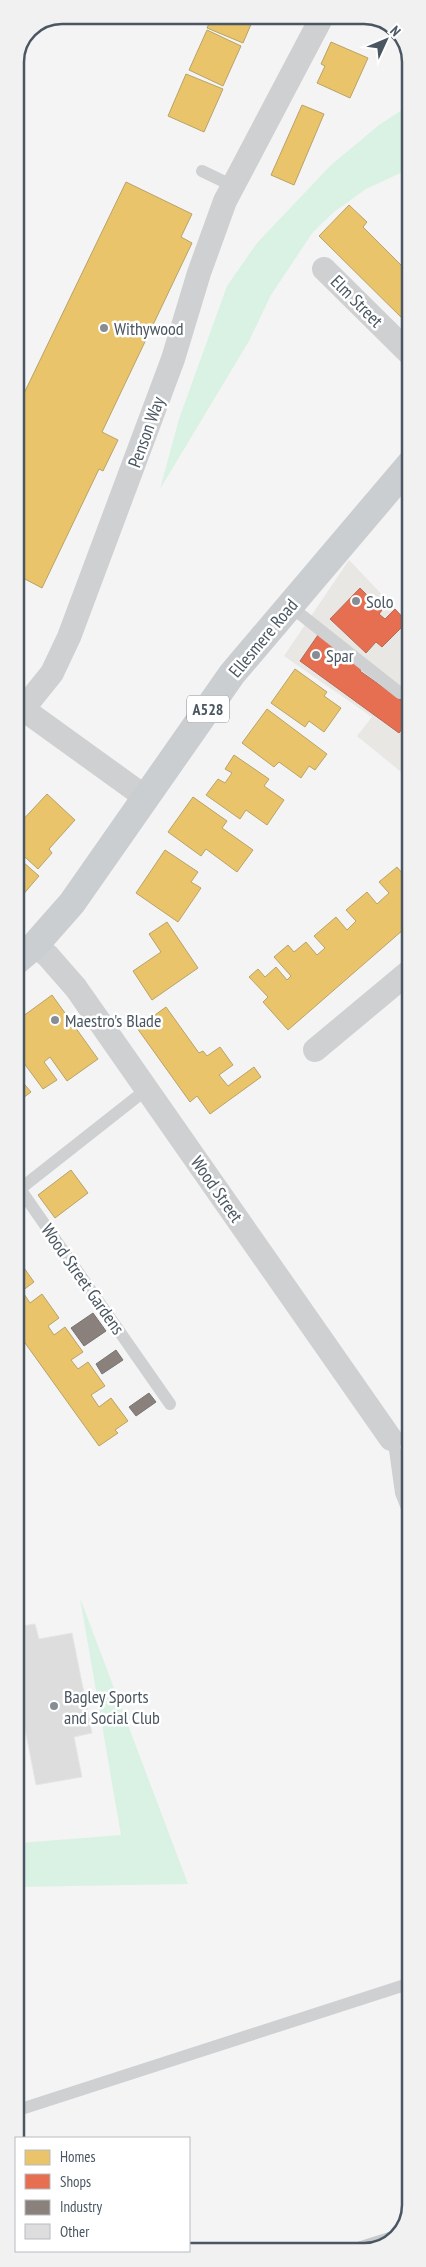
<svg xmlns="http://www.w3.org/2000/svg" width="426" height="2267" font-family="'PT Sans Narrow',sans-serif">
  <rect width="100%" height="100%" fill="#f4f4f4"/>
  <path fill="#e8e7e3" d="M 349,560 L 411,625 L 411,780 L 357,736 L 372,717 L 284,656 Z"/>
  <g fill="#d9f2e3">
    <path d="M 411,104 L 411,168 L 366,189 L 334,212 L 313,232 L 271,295 L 249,341 L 160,489 L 179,419 L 227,286 L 257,243 L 331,165 L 379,125 Z"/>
    <path d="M 80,1598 L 188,1884 L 15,1887 L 15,1802 L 20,1843 L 121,1835 Z"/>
  </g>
  <g fill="#e9c46a" stroke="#b9a367">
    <path d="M 213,15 L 255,15 L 243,43 L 207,28 Z"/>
    <path d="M 207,30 L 241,46 L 223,86 L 189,70 Z"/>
    <path d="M 331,42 L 368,58 L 350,98 L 317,83 L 325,66 L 321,64 Z"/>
    <path d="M 186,74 L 223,89 L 204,132 L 168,116 Z"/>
    <path d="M 302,105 L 324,114 L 294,185 L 271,175 Z"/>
    <path d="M 126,182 L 192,214 L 181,237 L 192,243 L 102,432 L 118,440 L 103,471 L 99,469 L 42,588 L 23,578 L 15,596 L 15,412 Z"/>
    <path d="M 349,205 L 367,222 L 363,227 L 411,275 L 411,327 L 319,236 Z"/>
    <path d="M 411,516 L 411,534 L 401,525 Z"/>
    <path d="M 295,669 L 327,692 L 324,696 L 341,708 L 324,732 L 309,721 L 305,727 L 271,703 Z"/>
    <path d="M 267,709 L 327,754 L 315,770 L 309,766 L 301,778 L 279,762 L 274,767 L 242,743 Z"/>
    <path d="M 234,755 L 269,779 L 264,786 L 284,800 L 267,825 L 246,810 L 240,819 L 206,795 L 218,779 L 225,783 L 232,773 L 225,769 Z"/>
    <path d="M 47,794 L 75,820 L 49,849 L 52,853 L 38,869 L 15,848 L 15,836 L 22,828 L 18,825 Z"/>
    <path d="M 193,797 L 227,821 L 222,828 L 253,850 L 237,872 L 206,849 L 201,856 L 168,832 Z"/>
    <path d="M 165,850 L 198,872 L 191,882 L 201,888 L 178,922 L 136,893 Z"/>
    <path d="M 15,855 L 39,876 L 15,904 Z"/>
    <path d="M 397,867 L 408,880 L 411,878 L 411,923 L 288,1030 L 263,1002 L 268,997 L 249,977 L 258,969 L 265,977 L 276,967 L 287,980 L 291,976 L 274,957 L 288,945 L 294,952 L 306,942 L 317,955 L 325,948 L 314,936 L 336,917 L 347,930 L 356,921 L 346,910 L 367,892 L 377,904 L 389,893 L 379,882 Z"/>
    <path d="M 167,922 L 198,968 L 152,1000 L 133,971 L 161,952 L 149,934 Z"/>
    <path d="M 52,995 L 98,1059 L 67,1081 L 50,1057 L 44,1062 L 57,1080 L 43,1089 L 15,1051 L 15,1022 Z"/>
    <path d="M 166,1007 L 199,1053 L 203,1051 L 207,1056 L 220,1047 L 233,1065 L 219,1075 L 228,1086 L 254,1067 L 261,1077 L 210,1114 L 197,1096 L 190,1102 L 137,1028 Z"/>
    <path d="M 15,1073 L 31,1092 L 15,1104 Z"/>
    <path d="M 71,1170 L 88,1193 L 55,1218 L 38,1195 Z"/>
    <path d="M 17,1258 L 34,1282 L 22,1291 L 30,1303 L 42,1294 L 59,1318 L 48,1326 L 54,1335 L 65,1327 L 83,1352 L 71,1360 L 78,1369 L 88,1362 L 105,1386 L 91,1395 L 99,1407 L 111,1398 L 128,1421 L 115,1430 L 118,1433 L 99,1446 L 15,1329 Z"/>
  </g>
  <g fill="#e76f51" stroke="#b86856">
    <path d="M 360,588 L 382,610 L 379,614 L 385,619 L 395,609 L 407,622 L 382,647 L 376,642 L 366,653 L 330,619 Z"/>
    <path d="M 411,630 L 411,650 L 401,640 Z"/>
    <path d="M 318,635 L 362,667 L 360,671 L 411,707 L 411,717 L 399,733 L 300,661 Z"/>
  </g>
  <g fill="#8a817c" stroke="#777474">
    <path d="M 93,1313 L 106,1331 L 84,1346 L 71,1328 Z"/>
    <path d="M 116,1350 L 123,1360 L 102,1374 L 96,1364 Z"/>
    <path d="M 149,1393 L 156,1402 L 136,1416 L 129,1407 Z"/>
  </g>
  <path fill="#ddddde" stroke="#e5e6e7" d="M 35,1624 L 39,1639 L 72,1633 L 92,1733 L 74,1737 L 82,1777 L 36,1785 L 15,1678 L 15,1627 Z"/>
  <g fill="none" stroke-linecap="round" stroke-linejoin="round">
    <g stroke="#ced0d2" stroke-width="12">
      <path d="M 202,171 L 233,186"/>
      <path d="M 290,606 L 400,693"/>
      <path d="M 147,1089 L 20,1189 L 170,1404"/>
      <path d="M 395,1450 L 401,1493 L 411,1518"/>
      <path d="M 399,1457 L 411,1477"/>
      <path d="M 15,2111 L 411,1983"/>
    </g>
    <g stroke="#ced0d2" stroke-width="24">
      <path d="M 324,269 L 411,355"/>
      <path d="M 145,797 L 23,709 L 52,673 L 69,637 L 173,359 L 199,273 L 225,201 L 323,15"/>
      <path d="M 35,945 L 48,956 L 76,988 L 391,1439"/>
      <path d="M 315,1050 L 411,970"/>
    </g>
    <path stroke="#caced1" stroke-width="28" d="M 15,962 L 35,945 L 72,903 L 232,674 L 411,463"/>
    <path stroke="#c9cacc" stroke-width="4" d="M 332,2252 L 402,2230"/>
  </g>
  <g fill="#868d94" stroke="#fff" stroke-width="2">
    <circle cx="104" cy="328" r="5"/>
    <circle cx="356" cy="601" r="5"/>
    <circle cx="316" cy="655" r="5"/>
    <circle cx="55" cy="1020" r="5"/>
    <circle cx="54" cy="1706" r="5"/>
  </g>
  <g text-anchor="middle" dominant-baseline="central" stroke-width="5" stroke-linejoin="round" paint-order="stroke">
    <rect fill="#fff" stroke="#808990" stroke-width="1" x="187" y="695.5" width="42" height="27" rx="4"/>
    <g font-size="16" font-weight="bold" fill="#4a5661">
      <text x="208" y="709">A528</text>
    </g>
    <g font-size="18" fill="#4a5661" stroke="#fff">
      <text transform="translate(357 301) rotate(45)">Elm Street</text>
      <text transform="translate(146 432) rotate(-70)">Penson Way</text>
      <text transform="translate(263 638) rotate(-50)">Ellesmere Road</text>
      <text transform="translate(217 1189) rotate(55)">Wood Street</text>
      <text transform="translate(83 1279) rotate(55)">Wood Street Gardens</text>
    </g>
    <g font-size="18" fill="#4a5661" stroke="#fff" text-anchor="start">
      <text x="114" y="328">Withywood</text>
      <text x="366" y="601">Solo</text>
      <text x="326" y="655">Spar</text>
      <text x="65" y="1020">Maestro's Blade</text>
      <text x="64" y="1696">Bagley Sports<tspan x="64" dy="21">and Social Club</tspan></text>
    </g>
  </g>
  <path d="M0 0H426V2267H0ZM62 24H364A38 38 0 0 1 402 62V2205A38 38 0 0 1 364 2243H62A38 38 0 0 1 24 2205V62A38 38 0 0 1 62 24Z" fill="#f1f1f2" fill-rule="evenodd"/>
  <path fill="none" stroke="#4a5661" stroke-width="2.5" d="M62 24H364A38 38 0 0 1 402 62V2205A38 38 0 0 1 364 2243H62A38 38 0 0 1 24 2205V62A38 38 0 0 1 62 24Z"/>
  <rect x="15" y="2137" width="175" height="115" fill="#ffffff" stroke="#b7bbc0"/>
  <rect x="25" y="2150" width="25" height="15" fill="#e9c46a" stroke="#b7bbc0"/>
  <text x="60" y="2162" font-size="15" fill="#4a5661">Homes</text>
  <rect x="25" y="2174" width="25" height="15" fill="#e76f51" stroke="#b7bbc0"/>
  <text x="60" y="2187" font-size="15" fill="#4a5661">Shops</text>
  <rect x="25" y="2200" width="25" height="15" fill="#8a817c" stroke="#b7bbc0"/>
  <text x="60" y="2212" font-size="15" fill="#4a5661">Industry</text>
  <rect x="25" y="2224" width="25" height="15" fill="#ddddde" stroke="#b7bbc0"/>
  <text x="60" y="2237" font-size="15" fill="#4a5661">Other</text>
  <g transform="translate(386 40) rotate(46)" stroke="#ffffff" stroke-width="4" paint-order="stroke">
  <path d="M0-4L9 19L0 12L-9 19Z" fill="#4a5661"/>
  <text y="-8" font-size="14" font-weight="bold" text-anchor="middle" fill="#4a5661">N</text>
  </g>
</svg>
